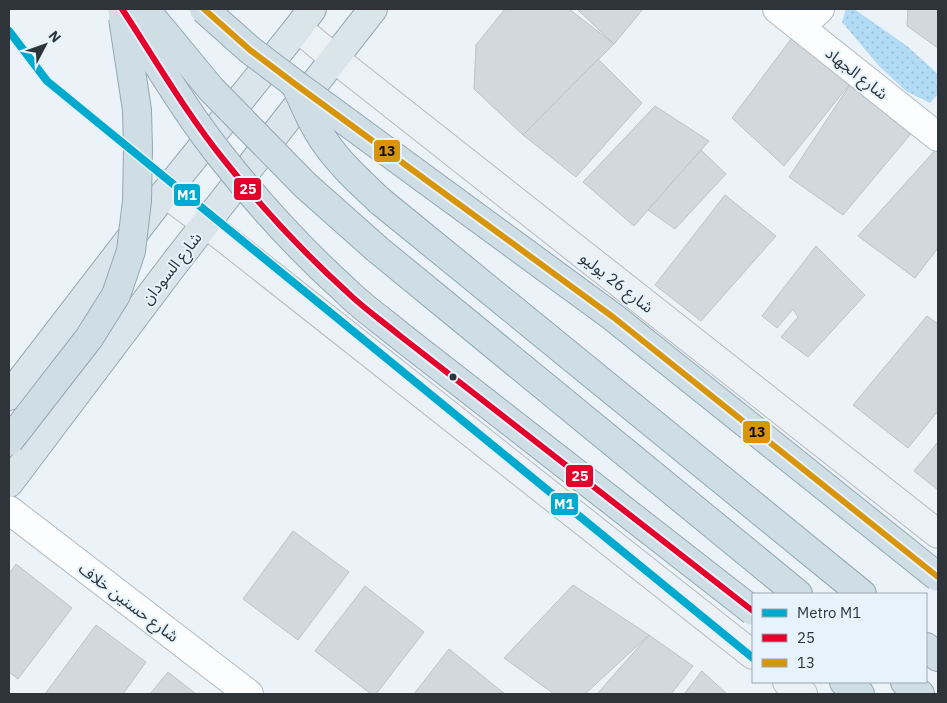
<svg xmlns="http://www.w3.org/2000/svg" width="947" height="703" font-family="'IBM Plex Sans','Noto Sans Arabic',sans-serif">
  <defs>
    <pattern id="grass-dots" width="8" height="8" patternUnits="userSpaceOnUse" patternTransform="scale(1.25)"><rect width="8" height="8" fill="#b2dbf6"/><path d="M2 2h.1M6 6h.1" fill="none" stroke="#99bdd4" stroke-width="1.8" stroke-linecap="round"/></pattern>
  </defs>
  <rect width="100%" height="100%" fill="#ebf2f8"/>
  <path fill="url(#grass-dots)" d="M 846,9 L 854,9 L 907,46 L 938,74 L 938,94 L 930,103 L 906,91 L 879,66 L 842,22 Z"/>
  <g fill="#d2d8dc" stroke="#bdc3c8">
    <path d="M 505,9 L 569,9 L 614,44 L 523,135 L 474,89 L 476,45 Z"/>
    <path d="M 577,9 L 643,9 L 614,44 Z"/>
    <path d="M 908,9 L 938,9 L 938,48 L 907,26 Z"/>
    <path d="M 794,35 L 853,80 L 784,166 L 732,118 Z"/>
    <path d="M 598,59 L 642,103 L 576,177 L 523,135 Z"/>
    <path d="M 853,80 L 914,130 L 843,215 L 789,177 Z"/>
    <path d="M 655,106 L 709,141 L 634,226 L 583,182 Z"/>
    <path d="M 938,147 L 938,248 L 915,278 L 858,236 Z"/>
    <path d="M 701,150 L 726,174 L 675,229 L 648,210 Z"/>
    <path d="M 725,195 L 776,236 L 701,321 L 655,285 Z"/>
    <path d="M 816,246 L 865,295 L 808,357 L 781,337 L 798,317 L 793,309 L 777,328 L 762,316 Z"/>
    <path d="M 927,316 L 938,324 L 938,411 L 908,448 L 853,405 Z"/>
    <path d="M 938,442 L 938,490 L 914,471 Z"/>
    <path d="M 293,531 L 349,572 L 298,640 L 243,599 Z"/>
    <path d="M 16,564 L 72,608 L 18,679 L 9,672 L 9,574 Z"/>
    <path d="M 573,585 L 649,635 L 585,694 L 554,694 L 504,658 Z"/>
    <path d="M 365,586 L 424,632 L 376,694 L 371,694 L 315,651 Z"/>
    <path d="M 96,625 L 146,662 L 123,694 L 45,694 Z"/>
    <path d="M 649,635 L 693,666 L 671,694 L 597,694 Z"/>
    <path d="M 449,649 L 505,694 L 414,694 Z"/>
    <path d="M 702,671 L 727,694 L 684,694 Z"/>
    <path d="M 168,672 L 196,694 L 150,694 Z"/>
  </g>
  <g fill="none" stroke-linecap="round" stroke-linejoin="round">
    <defs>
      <g id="minor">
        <path d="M 777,9 L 938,137"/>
        <path d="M 800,27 L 820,9"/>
        <path d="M 9,510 L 249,694"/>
      </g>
      <g id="secondary">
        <path d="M 298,28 L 335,59 L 938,534"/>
        <path d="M 165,193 L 214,230 L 753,655"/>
        <path d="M 787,682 L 803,694"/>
      </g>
      <g id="primary">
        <path d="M 9,396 L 165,193 L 298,28 L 312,9"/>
        <path d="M 9,483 L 174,264 L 373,9"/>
      </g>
      <g id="trunk">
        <path d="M 380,201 L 862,594"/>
        <path d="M 377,249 L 798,594"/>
        <path d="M 926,647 L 938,657"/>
        <path d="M 844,682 L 860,694"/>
        <path d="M 905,682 L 920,694"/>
      </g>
    </defs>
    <use href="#minor" stroke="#b5bbc0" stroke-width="30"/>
    <use href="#secondary" stroke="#b5bbc0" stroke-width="30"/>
    <use href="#primary" stroke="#94a8b3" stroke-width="30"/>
    <use href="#trunk" stroke="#94a8b3" stroke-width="30"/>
    <use href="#minor" stroke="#fcfdfe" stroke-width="28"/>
    <use href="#secondary" stroke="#ebf1f5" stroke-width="28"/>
    <use href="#primary" stroke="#dae5eb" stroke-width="28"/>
    <use href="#trunk" stroke="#cfdde4" stroke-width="28"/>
    <defs>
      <g id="trunk-bridge">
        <path d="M 122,9 C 155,59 186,113 224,160 C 261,207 302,251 346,291 C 362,307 381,320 399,335 L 753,611"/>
        <path d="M 145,9 L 211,89 L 305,185 L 377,249"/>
        <path d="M 204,9 L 250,50 L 295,84 L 613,317 L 938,577"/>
        <path d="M 296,86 C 305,106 314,127 327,145 C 342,166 361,183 380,201"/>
        <path d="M 9,441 L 89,338 L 116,295 L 131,251 L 137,201 L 138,149 L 137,110 L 123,18"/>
      </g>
    </defs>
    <use href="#trunk-bridge" stroke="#94a8b3" stroke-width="30" stroke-linecap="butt"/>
    <use href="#trunk-bridge" stroke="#cfdde4" stroke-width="28"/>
    <defs>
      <path id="bus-1" d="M 122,9 C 155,59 186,113 224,160 C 261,207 302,251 346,291 C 362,307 381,320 399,335 L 753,611"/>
      <path id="bus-2" d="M 204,9 L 250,50 L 295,84 L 613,317 L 938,577"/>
    </defs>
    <use href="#bus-1" stroke="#e6f3fd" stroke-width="10"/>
    <use href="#bus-2" stroke="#e6f3fd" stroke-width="10"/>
    <use href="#bus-1" stroke="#e4002b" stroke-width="6"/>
    <use href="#bus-2" stroke="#d99509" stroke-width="6"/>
    <defs>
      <path id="metro-1" d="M 9,31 L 47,81 L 753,658"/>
    </defs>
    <use href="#metro-1" stroke="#e6f3fd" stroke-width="11"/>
    <use href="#metro-1" stroke="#00a9ce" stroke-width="8"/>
  </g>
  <circle fill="#2e3439" stroke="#e6f3fd" stroke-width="2" cx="453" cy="377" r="4.5"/>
  <g text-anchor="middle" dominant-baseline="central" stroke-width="4" stroke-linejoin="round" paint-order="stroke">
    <g font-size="16" fill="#2e3439" stroke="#e6f3fd">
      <text transform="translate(857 73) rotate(38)">شارع الجهاد</text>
      <text transform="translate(171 268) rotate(-52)">شارع السودان</text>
      <text transform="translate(617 282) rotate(38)">شارع 26 يوليو</text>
      <text transform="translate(129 602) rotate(37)">شارع حسنين خلاف</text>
    </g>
  </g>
  <g stroke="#e6f3fd" stroke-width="2">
    <rect x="373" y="139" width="28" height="24" rx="5" fill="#d99509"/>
    <rect x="233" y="177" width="29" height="24" rx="5" fill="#e4002b"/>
    <rect x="173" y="183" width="28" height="24" rx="5" fill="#00a9ce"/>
    <rect x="742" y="420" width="29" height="24" rx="5" fill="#d99509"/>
    <rect x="565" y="464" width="29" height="24" rx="5" fill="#e4002b"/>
    <rect x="550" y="492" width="29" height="24" rx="5" fill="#00a9ce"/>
  </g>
  <g font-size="14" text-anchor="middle" font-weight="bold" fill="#fff">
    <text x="248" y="194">25</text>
    <text x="187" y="200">M1</text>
    <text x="580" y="481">25</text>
    <text x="564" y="509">M1</text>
  </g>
  <g font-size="14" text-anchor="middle" font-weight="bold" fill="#111">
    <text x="387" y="156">13</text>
    <text x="757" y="437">13</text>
  </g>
  <rect width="947" height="703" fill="none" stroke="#2e3439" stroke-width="20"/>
  <rect x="752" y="593" width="175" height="90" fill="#e6f3fd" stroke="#9ca7af"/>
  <rect x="762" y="609" width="25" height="8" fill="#00a9ce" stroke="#9ca7af"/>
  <text x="797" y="618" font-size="15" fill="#2e3439">Metro M1</text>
  <rect x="762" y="634" width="25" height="8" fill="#e4002b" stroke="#9ca7af"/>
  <text x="797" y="643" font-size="15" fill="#2e3439">25</text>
  <rect x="762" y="659" width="25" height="8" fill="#d99509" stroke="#9ca7af"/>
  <text x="797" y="668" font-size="15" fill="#2e3439">13</text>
  <g transform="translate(45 45) rotate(49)" stroke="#e6f3fd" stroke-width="4" paint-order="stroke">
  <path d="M0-4L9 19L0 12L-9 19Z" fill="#2e3439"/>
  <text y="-8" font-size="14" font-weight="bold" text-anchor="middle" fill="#2e3439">N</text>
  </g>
</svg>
